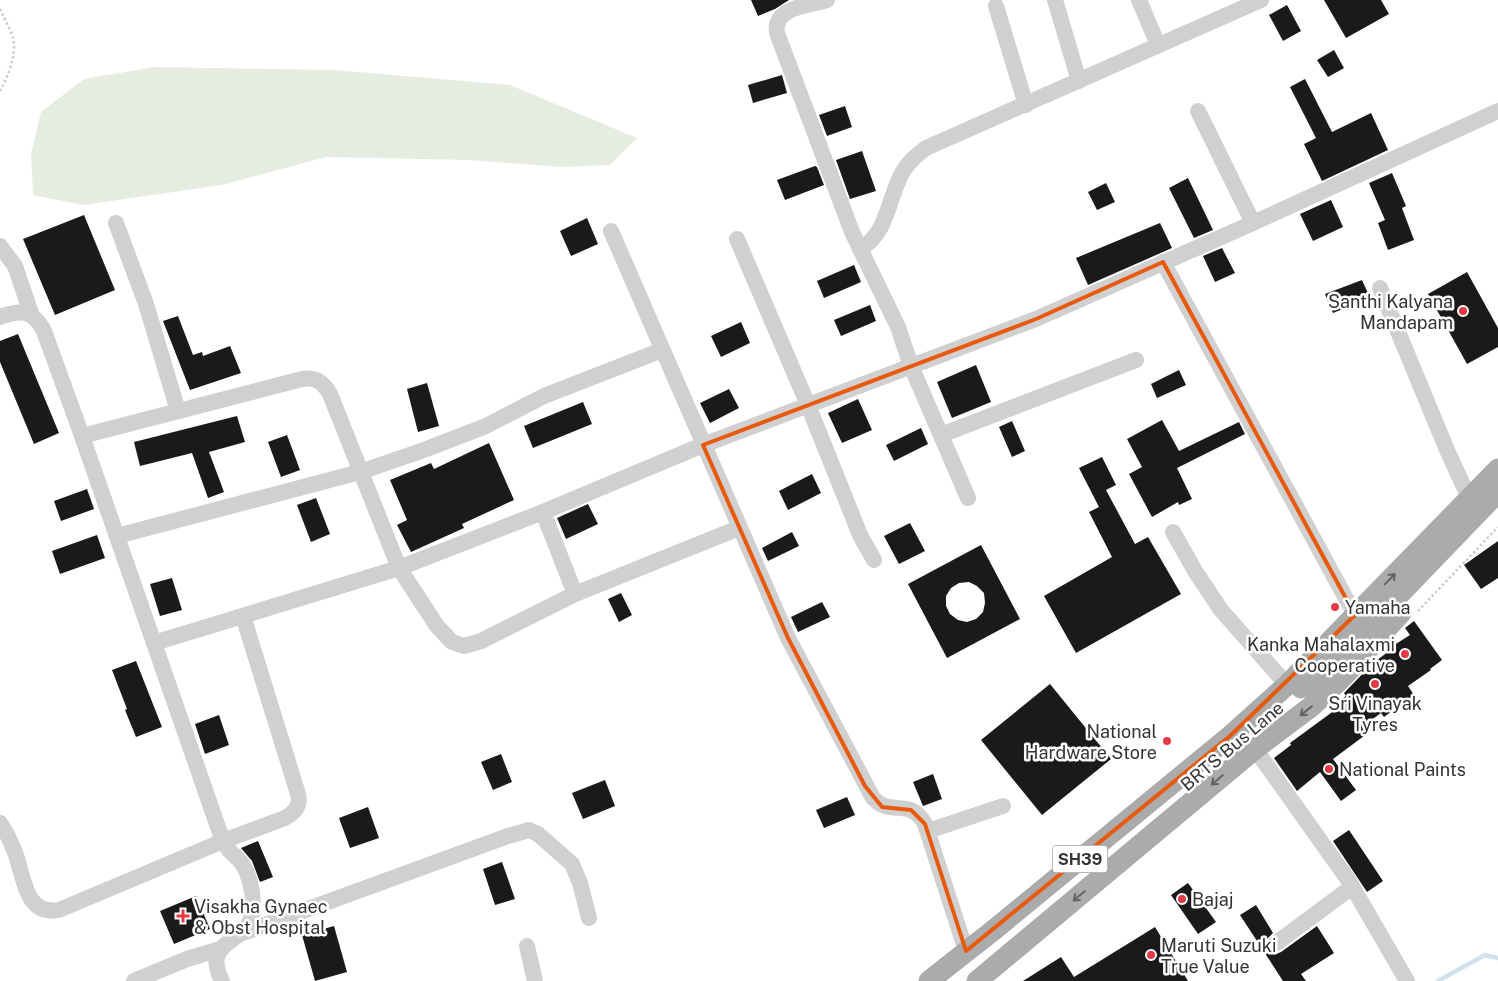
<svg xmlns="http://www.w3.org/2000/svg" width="1498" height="981" font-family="'Public Sans',sans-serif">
  <rect width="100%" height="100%" fill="#fff"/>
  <path fill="#e6ecdf" d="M 155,67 L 335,70 L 510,85 L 637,138 L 610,165 L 560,167 L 469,160 L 326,157 L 222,185 L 83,205 L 33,195 L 31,154 L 41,112 L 84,79 Z"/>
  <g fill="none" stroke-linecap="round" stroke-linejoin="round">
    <path stroke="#cfe2ee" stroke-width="4.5" d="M 1438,981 L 1485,955 L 1498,958"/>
  </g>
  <g fill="#1a1a1a" fill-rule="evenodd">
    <path d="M 751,0 L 789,0 L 775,9 L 758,16 Z"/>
    <path d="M 1324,0 L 1381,0 L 1389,14 L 1346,38 Z"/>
    <path d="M 1287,5 L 1301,31 L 1283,41 L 1269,15 Z"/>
    <path d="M 1334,50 L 1344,68 L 1328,77 L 1317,60 Z"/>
    <path d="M 782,75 L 787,93 L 753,103 L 748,85 Z"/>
    <path d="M 1305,79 L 1332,132 L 1371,113 L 1388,150 L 1322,181 L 1304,144 L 1316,138 L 1290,87 Z"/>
    <path d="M 845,106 L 852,127 L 827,136 L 819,115 Z"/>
    <path d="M 862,151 L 876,191 L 850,199 L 836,160 Z"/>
    <path d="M 815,166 L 817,167 L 824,185 L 785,200 L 777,180 Z"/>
    <path d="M 1392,173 L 1406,206 L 1402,208 L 1414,240 L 1388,250 L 1378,223 L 1385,220 L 1369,183 Z"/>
    <path d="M 1188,178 L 1213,230 L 1194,238 L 1169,188 Z"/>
    <path d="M 1106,183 L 1115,202 L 1097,210 L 1088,192 Z"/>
    <path d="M 1331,200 L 1343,227 L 1313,241 L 1300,214 Z"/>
    <path d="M 84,215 L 115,290 L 55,315 L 23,239 Z"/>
    <path d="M 587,218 L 598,244 L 571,256 L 560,231 Z"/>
    <path d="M 1160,223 L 1172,248 L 1088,285 L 1076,258 Z"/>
    <path d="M 1222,248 L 1235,273 L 1215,282 L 1203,256 Z"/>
    <path d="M 854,265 L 861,282 L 824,298 L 817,281 Z"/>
    <path d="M 1467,272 L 1498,328 L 1498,347 L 1467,364 L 1428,294 Z"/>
    <path d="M 1362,280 L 1370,298 L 1333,313 L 1325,294 Z"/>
    <path d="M 870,305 L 876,321 L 841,336 L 834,320 Z"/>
    <path d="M 178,316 L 193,355 L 202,352 L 203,356 L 230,346 L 241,373 L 190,390 L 163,321 Z"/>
    <path d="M 741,322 L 750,343 L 721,357 L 711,336 Z"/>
    <path d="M 18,334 L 59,433 L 34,444 L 0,362 L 0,341 Z"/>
    <path d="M 976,365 L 991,402 L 952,418 L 937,382 Z"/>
    <path d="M 1179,370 L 1186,385 L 1157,398 L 1151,384 Z"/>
    <path d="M 427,383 L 439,426 L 418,432 L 407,389 Z"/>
    <path d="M 729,389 L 739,408 L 710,423 L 700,403 Z"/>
    <path d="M 858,399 L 872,430 L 842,443 L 828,413 Z"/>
    <path d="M 583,402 L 592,424 L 533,448 L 524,426 Z"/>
    <path d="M 237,416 L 245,442 L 209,452 L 224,492 L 208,498 L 192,453 L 140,466 L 134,442 Z"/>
    <path d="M 1162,420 L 1179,451 L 1239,422 L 1245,434 L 1177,468 L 1192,499 L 1179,505 L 1178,502 L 1152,517 L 1129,474 L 1142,467 L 1127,439 Z"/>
    <path d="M 1012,421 L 1025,451 L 1012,457 L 999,427 Z"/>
    <path d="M 921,428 L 928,444 L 894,461 L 886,445 Z"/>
    <path d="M 287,435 L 300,470 L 281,477 L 268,442 Z"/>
    <path d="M 489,443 L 514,500 L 462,524 L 464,528 L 411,552 L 397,525 L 407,520 L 390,480 L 431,463 L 434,469 Z"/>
    <path d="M 1102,457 L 1116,485 L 1106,490 L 1135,544 L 1148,537 L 1181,594 L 1076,653 L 1044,596 L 1112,557 L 1089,512 L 1099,507 L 1079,468 Z"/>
    <path d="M 812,474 L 821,493 L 788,510 L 779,491 Z"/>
    <path d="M 87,489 L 94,509 L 61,521 L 54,501 Z"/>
    <path d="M 316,498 L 330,534 L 311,542 L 297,505 Z"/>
    <path d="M 588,504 L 598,524 L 566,539 L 557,518 Z"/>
    <path d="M 910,523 L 925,551 L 899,564 L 884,536 Z"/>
    <path d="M 792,532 L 799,546 L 768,561 L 762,548 Z"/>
    <path d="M 97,535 L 105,558 L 60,574 L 52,551 Z"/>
    <path d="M 1498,541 L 1498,578 L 1481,589 L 1464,565 Z"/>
    <path d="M 981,545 L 1020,619 L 947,658 L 908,584 ZM 969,582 L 977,586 L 984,593 L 985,603 L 983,612 L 976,619 L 967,622 L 958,620 L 950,614 L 946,606 L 946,596 L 951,588 L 959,583 Z"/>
    <path d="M 172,578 L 182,610 L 160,616 L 150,584 Z"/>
    <path d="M 621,593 L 632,615 L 619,622 L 608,599 Z"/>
    <path d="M 822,602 L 830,617 L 798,632 L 791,617 Z"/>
    <path d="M 1414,621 L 1442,660 L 1430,669 L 1431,670 L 1408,686 L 1414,695 L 1384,717 L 1381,713 L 1363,726 L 1368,733 L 1333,759 L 1356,790 L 1341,801 L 1320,772 L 1297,791 L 1274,758 L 1291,745 L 1290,743 L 1335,710 L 1332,705 L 1346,696 L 1344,693 L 1373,663 L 1392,649 L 1391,647 L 1410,635 L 1405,628 Z"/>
    <path d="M 136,661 L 162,727 L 136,737 L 125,710 L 127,709 L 112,670 Z"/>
    <path d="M 1050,684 L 1111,759 L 1042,815 L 981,740 Z"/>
    <path d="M 219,715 L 229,745 L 205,754 L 195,724 Z"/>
    <path d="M 501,754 L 512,782 L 493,790 L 481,762 Z"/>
    <path d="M 933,774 L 942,799 L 923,806 L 913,782 Z"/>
    <path d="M 605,780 L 615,806 L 583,819 L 572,793 Z"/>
    <path d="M 847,797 L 855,815 L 824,828 L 816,810 Z"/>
    <path d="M 368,807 L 379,838 L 350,848 L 339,818 Z"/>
    <path d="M 1349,830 L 1383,881 L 1367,892 L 1333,841 Z"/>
    <path d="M 258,841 L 273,877 L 260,882 L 252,861 L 241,848 Z"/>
    <path d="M 502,862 L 515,899 L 495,905 L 483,869 Z"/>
    <path d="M 1188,883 L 1216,922 L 1198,934 L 1171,895 Z"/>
    <path d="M 196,896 L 210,929 L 174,944 L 160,911 Z"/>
    <path d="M 1256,905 L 1273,933 L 1266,940 L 1265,945 L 1267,950 L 1271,953 L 1276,954 L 1281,952 L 1317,926 L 1334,953 L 1301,974 L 1306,981 L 1283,981 L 1240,915 Z"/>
    <path d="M 334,926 L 347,972 L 315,981 L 302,935 Z"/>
    <path d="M 1155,927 L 1188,981 L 1023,981 L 1061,957 L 1074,977 Z"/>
  </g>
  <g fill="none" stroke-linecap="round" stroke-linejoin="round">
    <g stroke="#cdcdcd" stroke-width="2.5" stroke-dasharray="2.5 2.5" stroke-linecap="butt">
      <path d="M 0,9 C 4,18 10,28 13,38 C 17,55 8,76 0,91"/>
      <path d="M 1418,611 L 1498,527"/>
    </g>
    <g stroke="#d0d0d0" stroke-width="16">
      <path d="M 827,0 C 808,6 773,7 777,33 L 852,232 L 898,327 L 911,366 L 968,498"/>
      <path d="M 1055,0 L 1079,81"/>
      <path d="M 1139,0 L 1158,45"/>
      <path d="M 996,6 L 1026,105"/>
      <path d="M 1198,111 L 1253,223"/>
      <path d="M 116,223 L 146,304 L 178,411"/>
      <path d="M 611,231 L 788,638 L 873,798 C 891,818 909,796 925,824 L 966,951"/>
      <path d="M 737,239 L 808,405 L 860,535 L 874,560"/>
      <path d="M 0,246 L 15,266 L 32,316"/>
      <path d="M 860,249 C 888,233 888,199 902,173 C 908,162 917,155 926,148 L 1261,0"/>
      <path d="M 1163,262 L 1355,615"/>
      <path d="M 1380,288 L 1447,450 L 1469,498"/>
      <path d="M 0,317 C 21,309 33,310 44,331 L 82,436 L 219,830 C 221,837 224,844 229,850 C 232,854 237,857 240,861 C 249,872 253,891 253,905 C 255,946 199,936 222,981"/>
      <path d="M 941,435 L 1136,360"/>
      <path d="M 82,436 L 302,379 C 316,377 323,382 330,394 L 399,568 L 437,626 L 452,642 L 464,646 L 481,641 L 575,594 L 739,528"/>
      <path d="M 543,512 L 575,594"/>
      <path d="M 1173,532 L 1195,571 L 1221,610 L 1287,685"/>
      <path d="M 117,536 L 360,472 L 424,450 L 486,426 L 544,396 L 662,350"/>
      <path d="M 154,643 L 399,568 L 543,512 L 703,445 L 1036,319 L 1253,223 L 1498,111"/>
      <path d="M 1255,749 L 1349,881 L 1407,981"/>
      <path d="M 0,823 C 7,833 12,844 16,855 C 24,879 26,916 59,910 L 223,841 L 285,818 C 295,812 301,806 298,794 L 243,616"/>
      <path d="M 928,831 L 1003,806"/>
      <path d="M 240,934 L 508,836 L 529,830 L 538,834 L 572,864 L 580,883 L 589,918"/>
      <path d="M 1275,944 L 1352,887"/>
      <path d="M 527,946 L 535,981"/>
      <path d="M 134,981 L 187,959 L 220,949"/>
    </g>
    <g stroke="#ababab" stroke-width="21">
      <path d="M 1301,688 L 1343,653 L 1498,492"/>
      <path d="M 929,981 L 995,929 L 1230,736 L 1287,685 L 1498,469"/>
      <path d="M 977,981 L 1255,749 L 1312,706 L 1343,677 L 1401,613"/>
    </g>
  </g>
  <defs><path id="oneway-shaft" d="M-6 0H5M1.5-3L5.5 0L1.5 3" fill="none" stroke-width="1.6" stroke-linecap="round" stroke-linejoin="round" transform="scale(1.25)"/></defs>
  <g stroke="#636363">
    <use href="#oneway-shaft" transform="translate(1390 579) rotate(-46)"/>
    <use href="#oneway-shaft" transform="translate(1306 711) rotate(142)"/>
    <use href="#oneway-shaft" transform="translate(1217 780) rotate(140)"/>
    <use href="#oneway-shaft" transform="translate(1079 896) rotate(140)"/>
  </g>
  <path fill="none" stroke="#e8590c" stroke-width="4" stroke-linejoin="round" d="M 1163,262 L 1355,615 L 1230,736 L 966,951 L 925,824 L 911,810 L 882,807 L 865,786 L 788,638 L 703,445 L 1036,319 Z"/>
  <g fill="#e63946" stroke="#fff" stroke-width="2">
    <circle cx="1463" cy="311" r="5"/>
    <circle cx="1335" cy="607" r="5"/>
    <circle cx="1405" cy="654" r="5"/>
    <circle cx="1375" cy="684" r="5"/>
    <circle cx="1167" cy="741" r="5"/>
    <circle cx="1329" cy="769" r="5"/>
    <circle cx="1182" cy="899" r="5"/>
    <path d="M180.5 908.5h5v5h5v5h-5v5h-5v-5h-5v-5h5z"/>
    <circle cx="1151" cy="955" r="5"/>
  </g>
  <g text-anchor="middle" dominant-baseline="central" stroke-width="5" stroke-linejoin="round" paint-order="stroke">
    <rect fill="#fff" stroke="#707070" stroke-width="1" x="1052.5" y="845.5" width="55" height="27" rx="4"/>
    <g font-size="16" font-weight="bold" fill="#333">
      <text x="1080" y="859">SH39</text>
    </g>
    <g font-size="18" fill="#333" stroke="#fff" text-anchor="start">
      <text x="1453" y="301" text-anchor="end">Santhi Kalyana<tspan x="1453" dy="21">Mandapam</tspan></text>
      <text x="1345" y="607">Yamaha</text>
      <text x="1395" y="644" text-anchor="end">Kanka Mahalaxmi<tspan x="1395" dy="21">Cooperative</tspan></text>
      <text x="1375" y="703" text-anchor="middle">Sri Vinayak<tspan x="1375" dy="21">Tyres</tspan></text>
      <text x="1157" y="731" text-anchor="end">National<tspan x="1157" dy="21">Hardware Store</tspan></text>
      <text x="1339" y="769">National Paints</text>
      <text x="1192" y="899">Bajaj</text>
      <text x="194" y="906">Visakha Gynaec<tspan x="194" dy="21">&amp; Obst Hospital</tspan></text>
      <text x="1161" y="945">Maruti Suzuki<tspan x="1161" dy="21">True Value</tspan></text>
    </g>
    <g font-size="18" fill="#333" stroke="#fff">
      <text transform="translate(1232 746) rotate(-40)">BRTS Bus Lane</text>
    </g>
  </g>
</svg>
